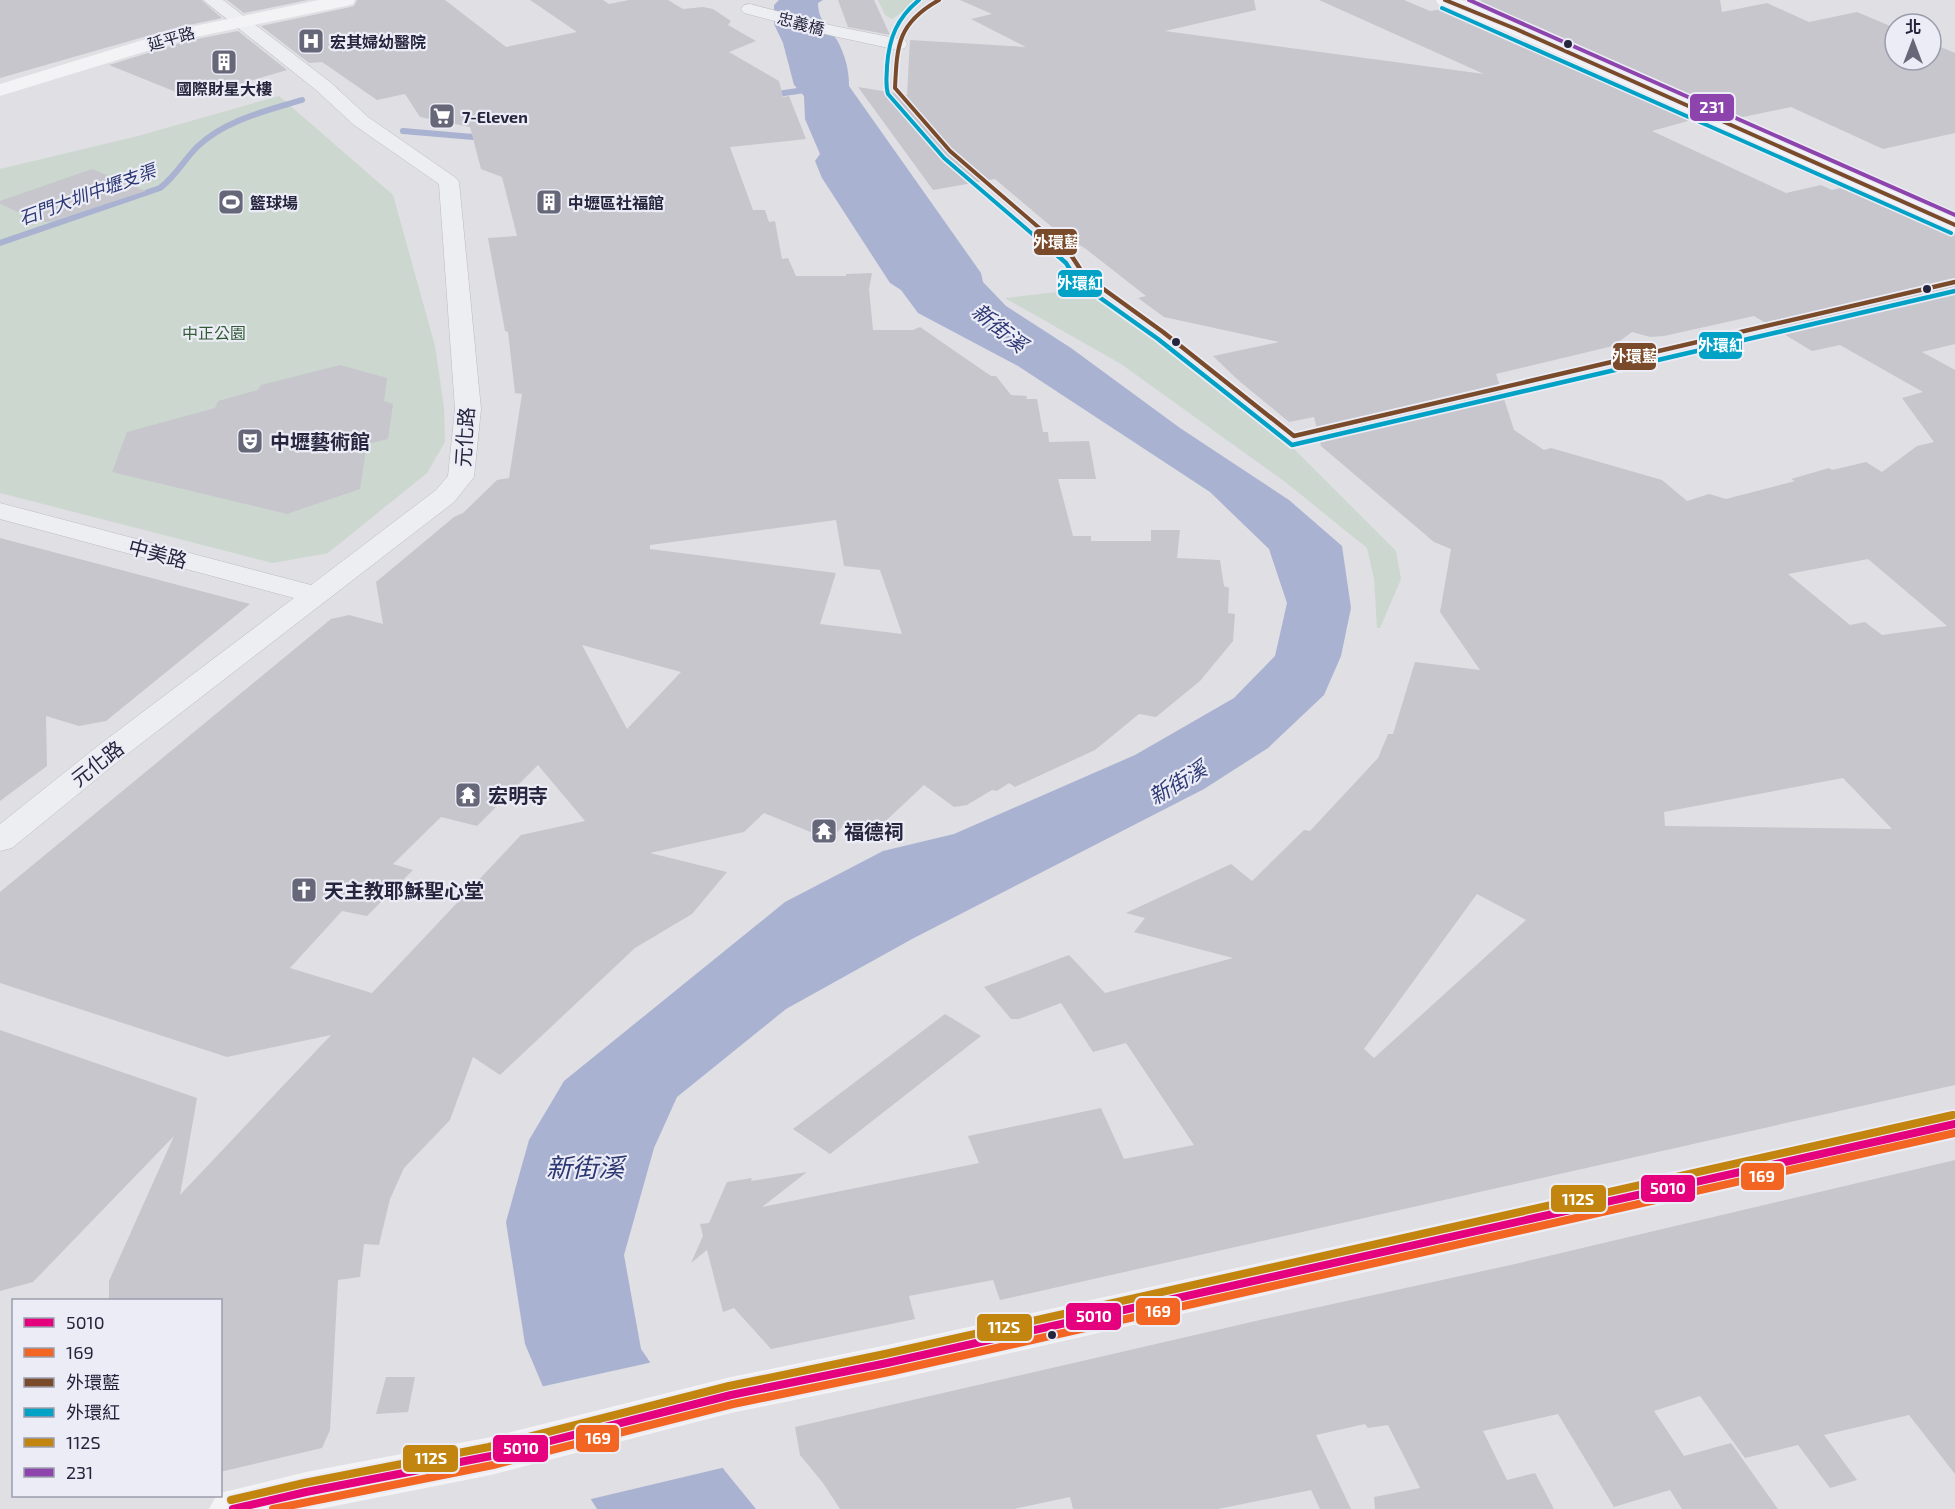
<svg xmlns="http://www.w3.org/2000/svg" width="1955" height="1509" font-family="'Exo 2','Noto Sans TC',sans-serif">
  <rect width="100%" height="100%" fill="#dfdfe4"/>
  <g fill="#ccd8cf">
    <path d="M 878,0 L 921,0 L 892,19 L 885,15 Z"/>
    <path d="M 279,96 L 393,195 L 435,346 L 444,408 L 445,442 L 427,473 L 328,553 L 273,563 L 0,493 L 0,169 L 138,136 Z"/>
    <path d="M 1073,290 L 1090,291 L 1102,296 L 1275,430 L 1396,551 L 1401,579 L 1380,628 L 1377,628 L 1374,579 L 1367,548 L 1284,481 L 1121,364 L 1005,298 Z"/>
  </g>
  <path fill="#aab2d2" d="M 779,0 L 823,0 L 818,3 C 818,20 828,27 837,40 C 845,55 849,69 849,86 L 981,273 L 983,282 L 1006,306 L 1071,348 L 1180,428 L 1289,500 L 1342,546 L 1351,608 L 1341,656 L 1324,695 L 1268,748 L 1204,789 L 912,939 L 786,1009 L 677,1097 L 654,1148 L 624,1255 L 641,1349 L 725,1471 L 756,1509 L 597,1509 L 590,1498 L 525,1344 L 506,1222 L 529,1140 L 564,1081 L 785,902 L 883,851 L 954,834 L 1135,755 L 1234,698 L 1275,656 L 1287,603 L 1269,549 L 1210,492 L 1018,366 L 918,313 L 901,290 L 890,283 L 822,178 L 815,161 L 820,154 L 805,119 L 804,96 L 794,85 L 783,43 L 774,24 L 774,5 Z"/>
  <path fill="#dfdfe4" d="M 653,1362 L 726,1467 L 587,1500 L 540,1387 Z"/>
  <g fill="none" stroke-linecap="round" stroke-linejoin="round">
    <g stroke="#aab2d2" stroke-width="6">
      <path d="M 771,95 L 811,89"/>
      <path d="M 403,131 L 485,138"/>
      <path d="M 0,243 L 160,188 C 175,177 184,160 197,147 C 225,120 266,111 302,100"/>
    </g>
  </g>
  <g fill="#c6c6cc" fill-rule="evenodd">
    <path d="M 0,0 L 201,0 L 222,18 L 175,28 L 0,78 Z"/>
    <path d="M 227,0 L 308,0 L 244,13 Z"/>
    <path d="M 357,0 L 445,0 L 506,47 L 577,32 L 530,0 L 603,0 L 609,4 L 629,0 L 668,0 L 683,9 L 703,7 L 713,9 L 731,21 L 728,25 L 756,41 L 729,52 L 779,81 L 783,97 L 789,96 L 806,139 L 730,147 L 753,210 L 765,210 L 769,222 L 775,221 L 782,259 L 788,258 L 796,276 L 846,276 L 846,274 L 872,273 L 869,289 L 873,330 L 913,330 L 920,327 L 991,376 L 996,376 L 1011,395 L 1027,396 L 1026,399 L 1037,399 L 1043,432 L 1048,432 L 1049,442 L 1089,441 L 1096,479 L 1058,479 L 1073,536 L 1091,536 L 1091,541 L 1151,541 L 1151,530 L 1180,530 L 1177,558 L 1220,560 L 1224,586 L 1229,588 L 1228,613 L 1235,614 L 1233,641 L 1200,681 L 1156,717 L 1139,714 L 1095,750 L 1015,787 L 1009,783 L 997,791 L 992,790 L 967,805 L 954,807 L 924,785 L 874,832 L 845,824 L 830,840 L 764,813 L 744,832 L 650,853 L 727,872 L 692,914 L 635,948 L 500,1075 L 473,1057 L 450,1120 L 404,1168 L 390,1199 L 379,1245 L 364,1244 L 360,1277 L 338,1280 L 330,1430 L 322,1448 L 220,1472 L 220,1300 L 109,1300 L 109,1281 L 174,1136 L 33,1282 L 0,1291 L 0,1030 L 197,1098 L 180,1195 L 331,1035 L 227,1057 L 0,983 L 0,892 L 331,619 L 349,615 L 383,624 L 376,582 L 454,517 L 463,513 L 497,480 L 509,478 L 522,394 L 515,393 L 508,332 L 505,331 L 488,238 L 517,236 L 502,177 L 481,169 L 470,127 L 420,117 L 405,94 L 377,100 L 322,62 L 309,63 L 261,26 L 346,8 L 354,6 ZM 836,520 L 844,566 L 880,570 L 902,634 L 820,624 L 836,573 L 650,549 L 650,545 ZM 582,645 L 681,672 L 627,729 ZM 538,765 L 585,821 L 521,835 L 372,993 L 290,968 L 342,911 L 367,916 L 413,870 L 393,864 L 441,817 L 477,826 Z"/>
    <path d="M 838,0 L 874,0 L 890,35 L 848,27 Z"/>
    <path d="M 960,0 L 1254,0 L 1256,10 L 1165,31 L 1484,74 L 1319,0 L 1404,0 L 1430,11 L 1443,9 L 1695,119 L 1652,131 L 1786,193 L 1821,185 L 1832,190 L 1840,188 L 1903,215 L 1909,214 L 1955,234 L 1955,344 L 1922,352 L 1955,370 L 1955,1085 L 1000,1300 L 993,1280 L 909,1296 L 915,1319 L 771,1349 L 734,1308 L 723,1312 L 707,1250 L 691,1263 L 703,1236 L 700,1224 L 709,1223 L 727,1182 L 752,1178 L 751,1181 L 807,1172 L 762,1207 L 979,1163 L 968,1136 L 1101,1108 L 1124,1159 L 1194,1145 L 1126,1043 L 1093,1052 L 1061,1003 L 1019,1019 L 1011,1019 L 984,987 L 1069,955 L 1105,993 L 1233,958 L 1134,932 L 1145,918 L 1126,913 L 1231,864 L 1252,881 L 1304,830 L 1310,831 L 1378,758 L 1388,734 L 1393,734 L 1415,662 L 1480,670 L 1440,612 L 1451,549 L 1434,542 L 1321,446 L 1314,417 L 1289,422 L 1238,380 L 1213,356 L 1279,342 L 1164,317 L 1138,298 L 1146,296 L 1086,249 L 1053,228 L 995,179 L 933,190 L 858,87 L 907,95 L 910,40 L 1026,47 L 971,19 L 992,14 ZM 1754,316 L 1812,351 L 1840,345 L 1923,392 L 1902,398 L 1934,442 L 1917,446 L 1882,472 L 1866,462 L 1832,470 L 1829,468 L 1791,479 L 1795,481 L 1726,499 L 1709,494 L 1687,501 L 1662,480 L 1551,448 L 1544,450 L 1514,430 L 1496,374 L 1613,346 L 1632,332 L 1650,337 L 1664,336 ZM 1868,559 L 1947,626 L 1882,635 L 1865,622 L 1850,625 L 1788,574 ZM 1843,778 L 1892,829 L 1665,826 L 1664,812 ZM 1477,894 L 1526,920 L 1374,1058 L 1364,1049 Z"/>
    <path d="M 1483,0 L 1720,0 L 1722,12 L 1767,3 L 1809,22 L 1857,12 L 1895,28 L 1895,60 L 1931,60 L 1931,43 L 1955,53 L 1955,133 L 1883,149 L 1791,107 L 1738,118 L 1473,2 Z"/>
    <path d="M 238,31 L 287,70 L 236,85 L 226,80 L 181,94 L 109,65 L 187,41 Z"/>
    <path d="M 92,169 L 146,191 L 50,222 L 41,222 L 0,204 L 0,201 Z"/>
    <path d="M 340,365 L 387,378 L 384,401 L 393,404 L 388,439 L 367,444 L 360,489 L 287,514 L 112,472 L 127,432 L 215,408 L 218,401 L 258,390 L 261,385 Z"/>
    <path d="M 0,538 L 250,604 L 106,721 L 79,726 L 46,716 L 47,766 L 0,801 Z"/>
    <path d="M 945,1014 L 981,1036 L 830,1154 L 793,1129 Z"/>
    <path d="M 1955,1160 L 1955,1474 L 1909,1415 L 1824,1435 L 1857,1480 L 1830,1488 L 1798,1445 L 1745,1458 L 1700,1396 L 1654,1411 L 1684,1456 L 1731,1443 L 1778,1509 L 1682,1509 L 1670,1490 L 1614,1507 L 1558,1414 L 1483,1431 L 1507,1480 L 1535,1473 L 1554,1509 L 1375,1509 L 1374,1497 L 1420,1488 L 1388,1425 L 1368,1428 L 1365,1424 L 1316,1435 L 1351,1509 L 1320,1509 L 1311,1490 L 1218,1509 L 1073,1509 L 1070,1497 L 1014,1509 L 840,1509 L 823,1483 L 800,1455 L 795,1427 L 1260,1320 L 1515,1264 Z"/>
    <path d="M 386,1377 L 415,1377 L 408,1412 L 376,1414 Z"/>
  </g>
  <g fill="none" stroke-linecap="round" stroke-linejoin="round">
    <defs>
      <g id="street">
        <path d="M 203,0 L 223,0 L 330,82 L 368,117 L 456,178 L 459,182 L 481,409 L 474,477 L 454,502 L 121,759 L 12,848 L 0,851 L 0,824 L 99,745 L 294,598 L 0,519 L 0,503 L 311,585 L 436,490 L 448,476 L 455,409 L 439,184 L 354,125 L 316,90 Z"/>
        <path d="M 750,4 L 834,26 L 905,40 L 907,44 L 905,48 L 898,50 L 833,36 L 744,13 L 741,9 L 744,5 Z"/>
      </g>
    </defs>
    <use href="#street" stroke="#bcbcc2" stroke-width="1"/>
    <use href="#street" fill="#edeef1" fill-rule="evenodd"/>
    <g fill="#f3f3f5" fill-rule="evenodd">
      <path d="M 319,0 L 355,0 L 353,4 L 346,6 L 186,39 L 0,96 L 0,84 L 175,30 Z"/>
      <path d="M 1436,0 L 1461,0 L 1523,25 L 1955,217 L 1955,232 L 1509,33 L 1438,4 Z"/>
      <path d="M 1955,1110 L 1955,1138 L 887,1381 L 731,1413 L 491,1475 L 320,1509 L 209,1509 L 216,1496 L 220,1496 L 220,1493 L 306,1472 L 491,1437 L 731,1377 L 887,1345 Z"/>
    </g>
    <defs>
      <path id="bus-1" d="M 233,1509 L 306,1492 L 491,1456 L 731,1395 L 887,1363 L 1955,1124"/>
      <path id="bus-2" d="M 273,1509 L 493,1465 L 733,1404 L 889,1372 L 1955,1133"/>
      <g id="bus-3-far1">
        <path d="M 939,0 C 898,23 897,44 895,88 L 950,151 L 1073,257"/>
        <path d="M 1445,0 L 1516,29 L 1955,225"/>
      </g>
      <path id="bus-3" d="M 1071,255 L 1084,275 L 1163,332 L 1294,436 L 1955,282"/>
      <g id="bus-4-far1">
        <path d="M 919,0 C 897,18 889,38 887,66 C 887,76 885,84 888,94 L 944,158 L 1059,257"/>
        <path d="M 1442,8 L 1951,233"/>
      </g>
      <path id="bus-4" d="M 1057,255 L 1066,263 L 1078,282 L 1158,339 L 1292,445 L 1955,291"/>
      <path id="bus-5" d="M 231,1500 L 304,1483 L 489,1447 L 729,1386 L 885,1354 L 1953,1115"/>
      <path id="bus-6" d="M 1469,0 L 1955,215"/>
    </defs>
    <use href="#bus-1" stroke="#ebecf5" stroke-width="12"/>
    <use href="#bus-2" stroke="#ebecf5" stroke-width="12"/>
    <use href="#bus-3-far1" stroke="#ebecf5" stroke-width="7"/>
    <use href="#bus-3" stroke="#ebecf5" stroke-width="8"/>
    <use href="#bus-4-far1" stroke="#ebecf5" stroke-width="7"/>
    <use href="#bus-4" stroke="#ebecf5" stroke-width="8"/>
    <use href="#bus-5" stroke="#ebecf5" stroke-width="12"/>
    <use href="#bus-6" stroke="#ebecf5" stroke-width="7"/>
    <use href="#bus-1" stroke="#e5007d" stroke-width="8"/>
    <use href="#bus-2" stroke="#f26522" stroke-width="8"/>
    <use href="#bus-3-far1" stroke="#7a4b2a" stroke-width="4"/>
    <use href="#bus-3" stroke="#7a4b2a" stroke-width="4.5"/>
    <use href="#bus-4-far1" stroke="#02a2c7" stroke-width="4"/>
    <use href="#bus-4" stroke="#02a2c7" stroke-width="4.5"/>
    <use href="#bus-5" stroke="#c28610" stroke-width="8"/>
    <use href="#bus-6" stroke="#8e44ad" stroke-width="4"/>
  </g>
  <defs>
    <symbol id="hospital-square" viewBox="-11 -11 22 22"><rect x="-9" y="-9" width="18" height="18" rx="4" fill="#666778" stroke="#ebecf5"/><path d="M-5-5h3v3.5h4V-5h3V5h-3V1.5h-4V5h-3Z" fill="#fff"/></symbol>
    <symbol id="building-square" viewBox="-11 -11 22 22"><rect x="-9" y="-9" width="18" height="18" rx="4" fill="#666778" stroke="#ebecf5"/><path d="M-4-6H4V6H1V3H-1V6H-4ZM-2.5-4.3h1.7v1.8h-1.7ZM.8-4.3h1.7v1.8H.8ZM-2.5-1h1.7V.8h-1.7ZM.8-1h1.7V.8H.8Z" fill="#fff"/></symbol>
    <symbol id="supermarket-square" viewBox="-11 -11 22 22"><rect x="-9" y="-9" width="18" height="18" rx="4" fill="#666778" stroke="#ebecf5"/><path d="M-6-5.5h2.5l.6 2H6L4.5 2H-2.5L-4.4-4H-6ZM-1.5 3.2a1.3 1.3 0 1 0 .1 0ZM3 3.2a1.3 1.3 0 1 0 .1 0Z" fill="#fff"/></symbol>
    <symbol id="stadium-square" viewBox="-11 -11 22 22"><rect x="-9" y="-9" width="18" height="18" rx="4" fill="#666778" stroke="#ebecf5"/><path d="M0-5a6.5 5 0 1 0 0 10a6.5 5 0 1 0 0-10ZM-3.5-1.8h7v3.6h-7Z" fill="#fff"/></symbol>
    <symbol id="theatre-square" viewBox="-11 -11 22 22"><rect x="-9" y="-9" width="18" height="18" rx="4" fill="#666778" stroke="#ebecf5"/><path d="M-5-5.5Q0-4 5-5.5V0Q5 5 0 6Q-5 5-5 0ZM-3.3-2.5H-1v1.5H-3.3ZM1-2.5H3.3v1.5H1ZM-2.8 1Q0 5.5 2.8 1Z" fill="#fff"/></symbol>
    <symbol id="temple-square" viewBox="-11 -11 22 22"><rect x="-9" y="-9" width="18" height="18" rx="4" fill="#666778" stroke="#ebecf5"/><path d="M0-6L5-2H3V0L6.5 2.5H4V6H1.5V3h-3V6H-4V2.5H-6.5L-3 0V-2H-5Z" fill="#fff"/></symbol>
    <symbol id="church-square" viewBox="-11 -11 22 22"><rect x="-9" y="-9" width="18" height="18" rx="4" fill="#666778" stroke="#ebecf5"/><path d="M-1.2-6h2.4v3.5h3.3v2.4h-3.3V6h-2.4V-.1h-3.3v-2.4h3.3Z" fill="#fff"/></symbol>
  </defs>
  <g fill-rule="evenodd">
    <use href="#hospital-square" x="296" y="26" width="30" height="30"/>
    <use href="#building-square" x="209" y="47" width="30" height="30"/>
    <use href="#supermarket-square" x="427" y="101" width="30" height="30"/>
    <use href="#stadium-square" x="216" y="187" width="30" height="30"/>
    <use href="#building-square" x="534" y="187" width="30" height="30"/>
    <use href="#theatre-square" x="235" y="426" width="30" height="30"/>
    <use href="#temple-square" x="453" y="780" width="30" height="30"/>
    <use href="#temple-square" x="809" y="816" width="30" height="30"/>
    <use href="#church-square" x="289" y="875" width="30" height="30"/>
  </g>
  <g fill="#25263e" stroke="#ebecf5" stroke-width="2">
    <circle cx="1568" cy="44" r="5"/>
    <circle cx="1927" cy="289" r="5"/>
    <circle cx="1176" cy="342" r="5"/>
    <circle cx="1052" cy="1335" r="5"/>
  </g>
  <g text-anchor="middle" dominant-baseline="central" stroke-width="4.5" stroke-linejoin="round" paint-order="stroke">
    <g font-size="16" fill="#25263e" stroke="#ebecf5">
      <text transform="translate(801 23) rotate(15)">忠義橋</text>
      <text transform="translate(171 38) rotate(-16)">延平路</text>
    </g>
    <g font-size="16" font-weight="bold" fill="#25263e" stroke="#ebecf5" text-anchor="start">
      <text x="330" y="41">宏其婦幼醫院</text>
      <text x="224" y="88" text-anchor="middle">國際財星大樓</text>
      <text x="462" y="116">7-Eleven</text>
      <text x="250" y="202">籃球場</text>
      <text x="568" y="202">中壢區社福館</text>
    </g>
    <g font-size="16" fill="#315b35" stroke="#ebecf5">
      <text x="214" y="332">中正公園</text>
    </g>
    <g font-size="18" font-style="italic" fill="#2c3774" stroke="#ebecf5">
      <text transform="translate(87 194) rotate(-20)">石門大圳中壢支渠</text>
    </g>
    <g font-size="20" fill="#25263e" stroke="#ebecf5">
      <text transform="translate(464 437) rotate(-86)">元化路</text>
      <text transform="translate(158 553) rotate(15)">中美路</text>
      <text transform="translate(97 763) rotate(-38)">元化路</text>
    </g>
    <g font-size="20" font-weight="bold" fill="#25263e" stroke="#ebecf5" text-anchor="start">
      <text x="270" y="441">中壢藝術館</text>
      <text x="488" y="795">宏明寺</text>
      <text x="844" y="831">福德祠</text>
      <text x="324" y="890">天主教耶穌聖心堂</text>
    </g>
    <g font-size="21" font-style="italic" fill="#2c3774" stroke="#ebecf5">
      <text transform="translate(1000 327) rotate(39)">新街溪</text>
      <text transform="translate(1177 782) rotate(-31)">新街溪</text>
    </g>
    <g font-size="26" font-style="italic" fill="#2c3774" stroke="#ebecf5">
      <text x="585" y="1166">新街溪</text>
    </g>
  </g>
  <g stroke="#ebecf5" stroke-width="2">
    <rect x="1689" y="93" width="46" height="29" rx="6" fill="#8e44ad"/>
    <rect x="1033" y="228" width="45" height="28" rx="6" fill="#7a4b2a"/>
    <rect x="1057" y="269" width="46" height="29" rx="6" fill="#02a2c7"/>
    <rect x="1698" y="331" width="45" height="29" rx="6" fill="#02a2c7"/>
    <rect x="1612" y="342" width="45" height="29" rx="6" fill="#7a4b2a"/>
    <rect x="1740" y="1162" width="45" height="29" rx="6" fill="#f26522"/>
    <rect x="1640" y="1174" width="56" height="29" rx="6" fill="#e5007d"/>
    <rect x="1550" y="1184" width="57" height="29" rx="6" fill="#c28610"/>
    <rect x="1135" y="1297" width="46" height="29" rx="6" fill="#f26522"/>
    <rect x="1065" y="1302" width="57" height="29" rx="6" fill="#e5007d"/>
    <rect x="976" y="1313" width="57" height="29" rx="6" fill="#c28610"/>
    <rect x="575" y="1424" width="45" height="29" rx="6" fill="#f26522"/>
    <rect x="492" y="1434" width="57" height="29" rx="6" fill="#e5007d"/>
    <rect x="402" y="1444" width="57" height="29" rx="6" fill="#c28610"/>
  </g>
  <g font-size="16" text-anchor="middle" font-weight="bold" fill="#fff">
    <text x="1712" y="113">231</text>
    <text x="1056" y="248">外環藍</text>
    <text x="1080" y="289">外環紅</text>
    <text x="1721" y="351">外環紅</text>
    <text x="1634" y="362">外環藍</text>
    <text x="1762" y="1182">169</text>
    <text x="1668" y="1194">5010</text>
    <text x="1578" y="1205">112S</text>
    <text x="1158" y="1317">169</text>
    <text x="1094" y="1322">5010</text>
    <text x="1004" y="1333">112S</text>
    <text x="598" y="1444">169</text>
    <text x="521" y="1454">5010</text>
    <text x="431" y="1464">112S</text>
  </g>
  <rect x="12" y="1299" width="210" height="198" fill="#ebecf5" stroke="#9c9dac" stroke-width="1.5"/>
  <rect x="24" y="1318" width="30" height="9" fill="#e5007d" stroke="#9c9dac" stroke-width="1.5"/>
  <text x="66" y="1329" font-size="18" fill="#25263e">5010</text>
  <rect x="24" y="1348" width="30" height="9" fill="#f26522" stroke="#9c9dac" stroke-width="1.5"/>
  <text x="66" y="1359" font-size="18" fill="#25263e">169</text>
  <rect x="24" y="1378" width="30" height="9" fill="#7a4b2a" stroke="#9c9dac" stroke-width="1.5"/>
  <text x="66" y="1389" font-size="18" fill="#25263e">外環藍</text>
  <rect x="24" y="1408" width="30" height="9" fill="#02a2c7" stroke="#9c9dac" stroke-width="1.5"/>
  <text x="66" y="1419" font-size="18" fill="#25263e">外環紅</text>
  <rect x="24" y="1438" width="30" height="9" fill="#c28610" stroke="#9c9dac" stroke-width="1.5"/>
  <text x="66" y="1449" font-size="18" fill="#25263e">112S</text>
  <rect x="24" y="1468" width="30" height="9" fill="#8e44ad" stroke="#9c9dac" stroke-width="1.5"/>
  <text x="66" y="1479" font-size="18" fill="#25263e">231</text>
  <g transform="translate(1913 42)"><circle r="28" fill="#ebecf5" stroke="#9c9dac" stroke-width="1.5"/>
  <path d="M0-4.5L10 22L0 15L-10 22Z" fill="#666778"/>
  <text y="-9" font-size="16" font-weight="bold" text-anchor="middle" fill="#25263e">北</text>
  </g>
</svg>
